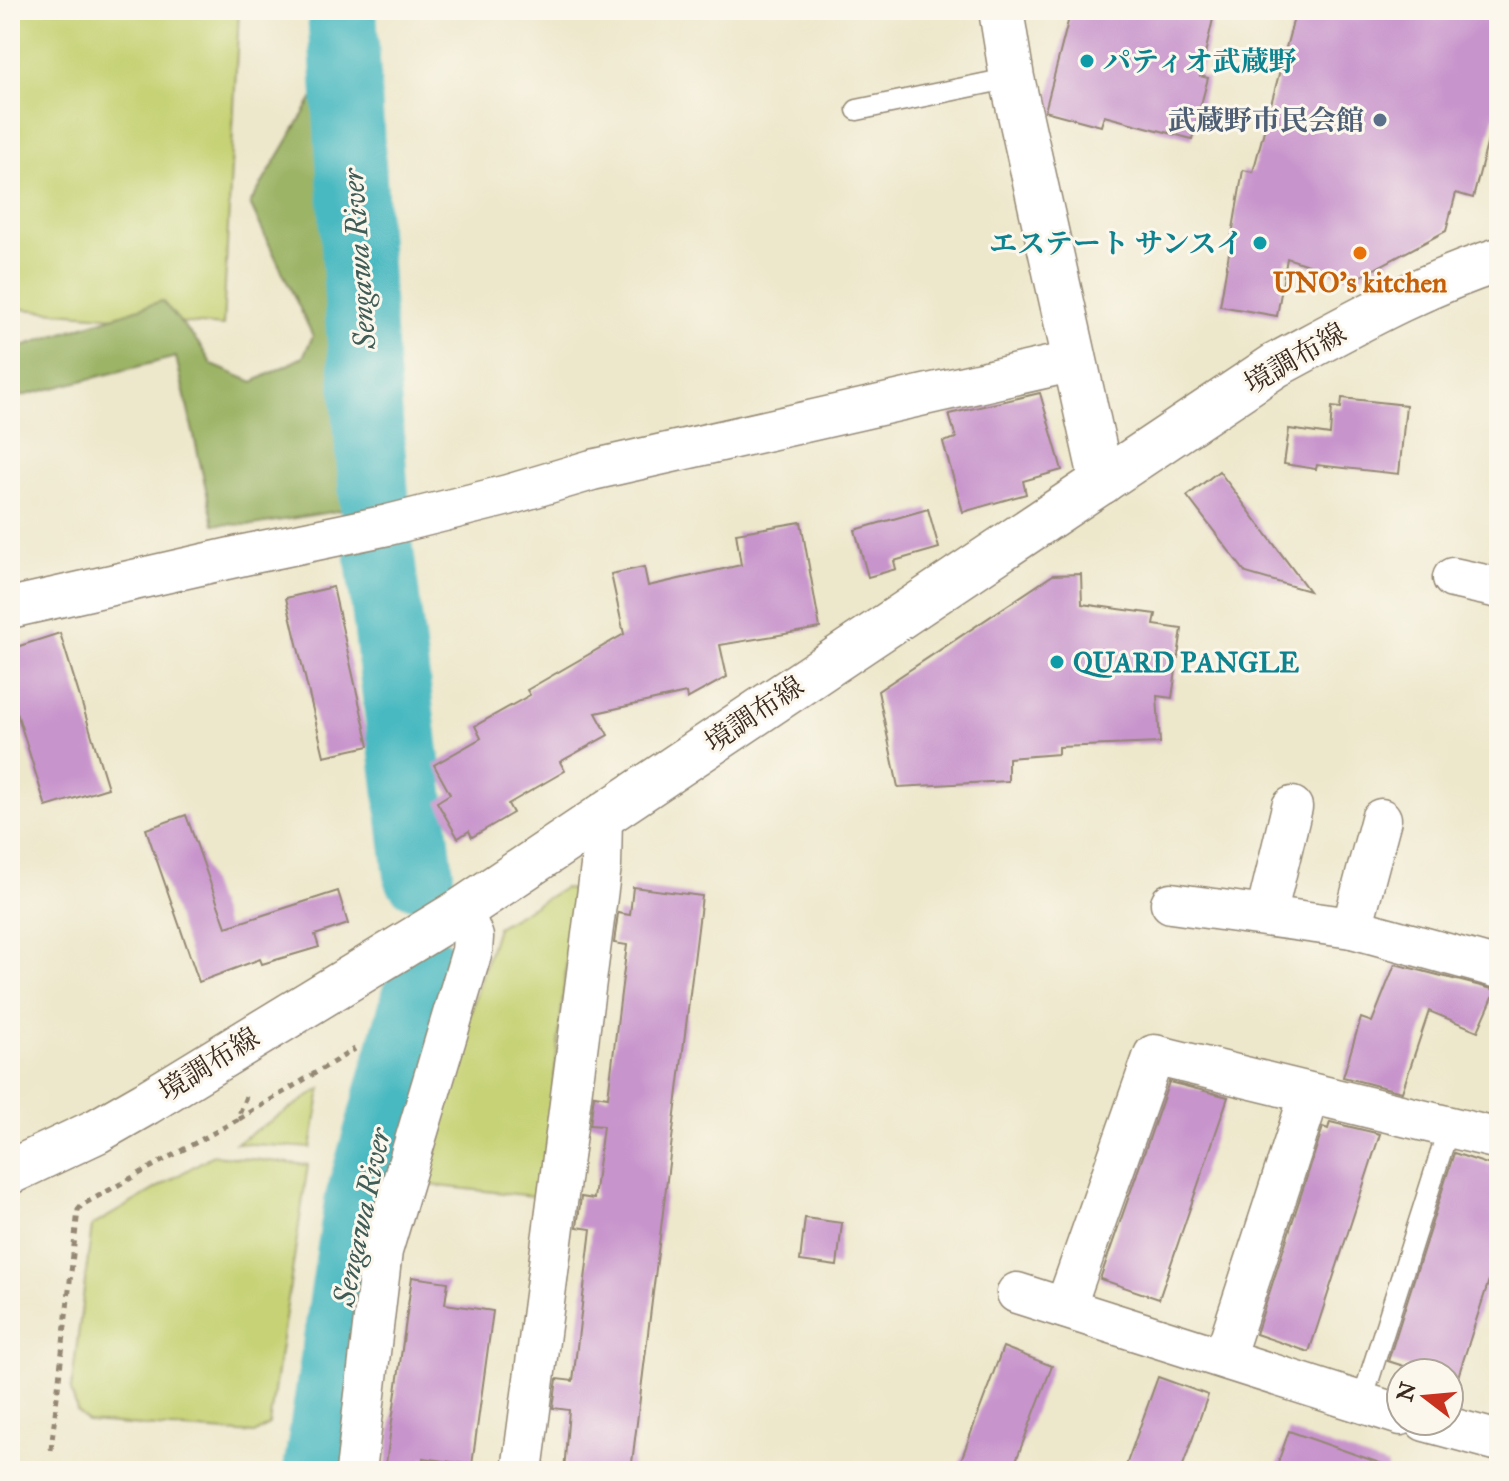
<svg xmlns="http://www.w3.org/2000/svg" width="1509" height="1481" font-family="'IM FELL Great Primer','Noto Serif JP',serif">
  <rect width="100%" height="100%" fill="#fbf7ec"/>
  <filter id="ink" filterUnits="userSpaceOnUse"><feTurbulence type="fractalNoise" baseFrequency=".0125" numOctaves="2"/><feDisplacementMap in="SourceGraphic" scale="16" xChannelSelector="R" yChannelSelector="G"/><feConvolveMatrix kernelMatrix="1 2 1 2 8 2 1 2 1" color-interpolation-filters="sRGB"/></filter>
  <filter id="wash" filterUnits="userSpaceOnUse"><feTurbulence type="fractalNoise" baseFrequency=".006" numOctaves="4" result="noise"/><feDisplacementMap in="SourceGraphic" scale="32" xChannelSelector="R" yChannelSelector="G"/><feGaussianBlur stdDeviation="1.8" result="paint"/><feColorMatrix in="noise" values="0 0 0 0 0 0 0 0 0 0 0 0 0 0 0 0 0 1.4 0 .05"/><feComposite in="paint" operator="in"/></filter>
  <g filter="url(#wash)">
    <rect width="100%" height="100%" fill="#ede7cb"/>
    <g fill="#c6d274" stroke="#807e49" stroke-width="2">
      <path d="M 10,10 L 239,10 L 223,326 L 10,308 Z"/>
      <path d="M 564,888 L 574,891 L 542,1197 L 429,1185 L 438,1118 L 497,927 Z"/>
      <path d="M 321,1089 L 311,1148 L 236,1143 Z"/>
      <path d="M 213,1155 L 308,1165 L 269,1425 L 254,1434 L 87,1422 L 77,1411 L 71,1391 L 92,1226 Z"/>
    </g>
    <path fill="#9cb466" stroke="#6c6f42" stroke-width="2" d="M 314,96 L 367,506 L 253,525 L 214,524 L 176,357 L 10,399 L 10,350 L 162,301 L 200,345 L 212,365 L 253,382 L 303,357 L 313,336 L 250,204 Z"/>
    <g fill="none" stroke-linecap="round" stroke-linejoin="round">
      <g stroke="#4ab9c1" stroke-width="70">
        <path d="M 342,10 L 361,333 L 375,508"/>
        <path d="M 379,550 L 419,875"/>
        <path d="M 318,1471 L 359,1203 L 425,968"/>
      </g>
    </g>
    <g id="blocks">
      <g fill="#c894cc">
        <path d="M 1071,10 L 1215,10 L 1200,76 L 1208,78 L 1192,139 L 1104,116 L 1101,126 L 1045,111 Z"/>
        <path d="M 1296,10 L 1499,10 L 1499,98 L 1473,198 L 1456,193 L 1446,231 L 1354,280 L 1287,258 L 1277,316 L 1220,306 L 1243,170 L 1253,172 Z"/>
        <path d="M 1040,393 L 1062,470 L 1023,481 L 1026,494 L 963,512 L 943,442 L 956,438 L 949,414 Z"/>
        <path d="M 1342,398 L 1406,405 L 1399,474 L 1317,465 L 1316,469 L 1284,464 L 1289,429 L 1330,435 L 1332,407 L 1341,408 Z"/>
        <path d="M 1219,471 L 1309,591 L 1246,573 L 1187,496 Z"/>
        <path d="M 928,509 L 939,548 L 894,561 L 896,569 L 868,577 L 855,530 Z"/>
        <path d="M 801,522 L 820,628 L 720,645 L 727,677 L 687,699 L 686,693 L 596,713 L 608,735 L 560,762 L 565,771 L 508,804 L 513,813 L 472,837 L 469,831 L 458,838 L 437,802 L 450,794 L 434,765 L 481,738 L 475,726 L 530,695 L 527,690 L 624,634 L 611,574 L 644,567 L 648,586 L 741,565 L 736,533 Z"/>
        <path d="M 1081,574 L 1082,604 L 1156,614 L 1154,625 L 1182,629 L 1172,698 L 1157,696 L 1160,743 L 1058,747 L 1058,754 L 1008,758 L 1008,781 L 898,787 L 878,691 L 1053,575 Z"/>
        <path d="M 333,587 L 369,746 L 324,756 L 286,598 Z"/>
        <path d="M 60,633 L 108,788 L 46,807 L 10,690 L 10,649 Z"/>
        <path d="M 186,815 L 226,927 L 338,891 L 348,924 L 315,935 L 319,947 L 262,964 L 260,959 L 199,982 L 146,829 Z"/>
        <path d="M 633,887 L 702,896 L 631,1471 L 564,1471 L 569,1410 L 553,1408 L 557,1379 L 573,1381 L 591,1229 L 577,1227 L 581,1197 L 594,1199 L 603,1126 L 590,1125 L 594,1095 L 608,1097 L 627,945 L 614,943 L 618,913 L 630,915 Z"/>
        <path d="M 1395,964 L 1496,990 L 1478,1031 L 1429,1011 L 1402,1092 L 1343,1077 L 1361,1018 L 1372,1022 Z"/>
        <path d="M 1169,1082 L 1228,1097 L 1159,1299 L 1100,1279 Z"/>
        <path d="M 1330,1122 L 1380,1134 L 1309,1352 L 1256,1334 L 1323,1127 L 1328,1129 Z"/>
        <path d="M 1454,1153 L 1499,1168 L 1499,1249 L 1456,1383 L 1449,1380 L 1449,1373 L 1426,1373 L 1388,1361 Z"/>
        <path d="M 805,1218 L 842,1223 L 837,1266 L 800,1261 Z"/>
        <path d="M 412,1277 L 448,1282 L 445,1304 L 493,1311 L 472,1465 L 423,1458 L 421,1471 L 385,1471 Z"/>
        <path d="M 1003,1347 L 1052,1366 L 1012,1471 L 957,1471 Z"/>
        <path d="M 1158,1377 L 1208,1395 L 1181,1471 L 1124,1471 Z"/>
        <path d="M 1289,1431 L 1388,1466 L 1387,1471 L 1275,1471 Z"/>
      </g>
    </g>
  </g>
  <g filter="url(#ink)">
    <use href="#blocks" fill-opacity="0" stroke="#948874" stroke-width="2"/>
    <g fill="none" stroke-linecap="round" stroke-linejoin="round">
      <defs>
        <g id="service">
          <path d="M 857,110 L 1012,78"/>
          <path d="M 1361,1404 L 1449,1127"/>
        </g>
        <g id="minor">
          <path d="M 1453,578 L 1499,588"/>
          <path d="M 10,608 L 244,555 L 388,525 L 508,495 L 592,470 L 1075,361"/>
          <path d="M 1171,903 L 1352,928 L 1499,968"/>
          <path d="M 1266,915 L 1292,807"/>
          <path d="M 1352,928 L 1381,819"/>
          <path d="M 1017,1293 L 1401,1415"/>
          <path d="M 1065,1308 L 1154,1055 L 1499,1139"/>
          <path d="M 1224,1358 L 1310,1094"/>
          <path d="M 1425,1421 L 1499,1441"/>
          <path d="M 356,1471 L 382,1251 L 472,951 L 473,937 L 462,910"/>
          <path d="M 522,1471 L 601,866 L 602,816"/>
        </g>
        <path id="tertiary" d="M 1001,10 L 1012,78 L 1102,482"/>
        <path id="secondary" d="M 10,1172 L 97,1131 L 146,1103 L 462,910 L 1276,365 C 1349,326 1420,285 1499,260"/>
      </defs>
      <use href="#service" stroke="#948874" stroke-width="23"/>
      <use href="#minor" stroke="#948874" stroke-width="43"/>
      <use href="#tertiary" stroke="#948874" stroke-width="47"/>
      <use href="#secondary" stroke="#948874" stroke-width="47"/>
      <g stroke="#948874" stroke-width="5" stroke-dasharray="6 6" stroke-linecap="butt">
        <path d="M 239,1119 L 355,1049"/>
        <path d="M 51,1450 L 78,1210 L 82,1205 L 237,1120 L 248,1091"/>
      </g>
      <use href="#service" stroke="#fff" stroke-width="20"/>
      <use href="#minor" stroke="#fff" stroke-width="40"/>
      <use href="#tertiary" stroke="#fff" stroke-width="44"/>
      <use href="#secondary" stroke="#fff" stroke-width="44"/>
    </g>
  </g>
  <g fill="#0f9aa8" stroke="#fbf7ec" stroke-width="3">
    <circle cx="1087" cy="61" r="8"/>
    <circle cx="1260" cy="243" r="8"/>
    <circle cx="1057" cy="662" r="8"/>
  </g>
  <circle fill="#5c6f8a" stroke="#fbf7ec" stroke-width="3" cx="1380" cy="120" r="8"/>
  <circle fill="#e8710a" stroke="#fbf7ec" stroke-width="3" cx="1360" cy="253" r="8"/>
  <g text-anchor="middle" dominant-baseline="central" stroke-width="6" stroke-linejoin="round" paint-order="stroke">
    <g font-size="28" font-weight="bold" fill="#0d838f" stroke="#fbf7ec" text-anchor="start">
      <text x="1103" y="61">パティオ武蔵野</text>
      <text x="1244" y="243" text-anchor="end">エステート サンスイ</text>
      <text x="1073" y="662">QUARD PANGLE</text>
    </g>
    <g font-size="28" font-weight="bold" fill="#4e5e75" stroke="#fbf7ec" text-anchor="end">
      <text x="1364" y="120">武蔵野市民会館</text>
    </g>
    <g font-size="28" font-weight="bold" fill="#c56008" stroke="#fbf7ec">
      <text x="1360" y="282">UNO's kitchen</text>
    </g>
    <g font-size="28" fill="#3b2a1e" stroke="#fbf7ec">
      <text transform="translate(1295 358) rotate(-30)">境調布線</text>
      <text transform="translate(754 714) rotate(-34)">境調布線</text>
      <text transform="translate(209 1064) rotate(-32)">境調布線</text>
    </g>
    <g font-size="30" font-style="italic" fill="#405c57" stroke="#fbf7ec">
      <text transform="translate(359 259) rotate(-94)">Sengawa River</text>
      <text transform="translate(362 1217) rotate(-78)">Sengawa River</text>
    </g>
  </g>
  <rect width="1509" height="1481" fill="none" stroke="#fbf7ec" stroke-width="40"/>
  <g transform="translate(1425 1397) rotate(286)"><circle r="38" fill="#fbf7ec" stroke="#aea59a" stroke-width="2"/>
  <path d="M0-6L14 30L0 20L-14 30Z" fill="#c8321e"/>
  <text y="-12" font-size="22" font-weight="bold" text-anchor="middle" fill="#3b2a1e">N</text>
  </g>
</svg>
